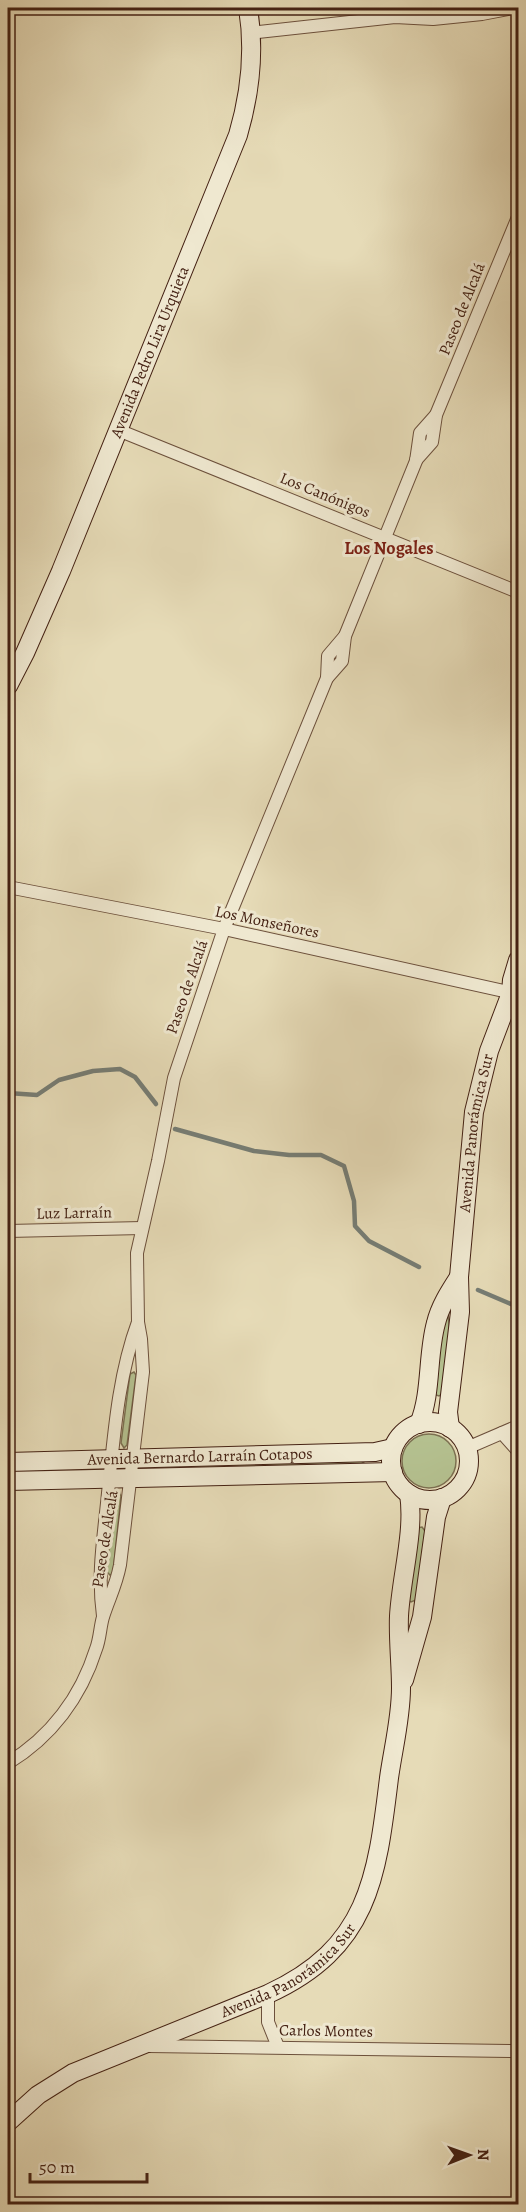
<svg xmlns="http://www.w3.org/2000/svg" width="526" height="2212" font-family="Alegreya,serif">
  <rect width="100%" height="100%" fill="#e6dbb7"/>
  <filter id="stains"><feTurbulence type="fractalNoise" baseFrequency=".00333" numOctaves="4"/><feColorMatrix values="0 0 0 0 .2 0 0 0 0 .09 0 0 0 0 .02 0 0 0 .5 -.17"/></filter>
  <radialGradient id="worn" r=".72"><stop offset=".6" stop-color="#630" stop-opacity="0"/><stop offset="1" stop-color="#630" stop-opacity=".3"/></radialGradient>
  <g fill="#b4c08f" stroke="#7c7051" stroke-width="1.5">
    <path d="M 448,1314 L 450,1333 L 443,1393 L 439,1396 L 433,1394 L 439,1337 Z"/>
    <path d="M 134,1372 L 136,1375 L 127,1445 L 124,1448 L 121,1443 L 130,1374 Z"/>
    <circle cx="429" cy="1461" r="27"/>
    <path d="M 359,1461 L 364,1462 L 360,1465 L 28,1473 L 27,1470 Z"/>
    <path d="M 120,1493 L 121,1496 L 113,1573 L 110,1575 L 106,1571 L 116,1497 Z"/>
    <path d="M 422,1527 L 425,1531 L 416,1600 L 411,1602 L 407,1599 L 417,1528 Z"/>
  </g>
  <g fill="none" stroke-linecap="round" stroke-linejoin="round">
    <g stroke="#767d74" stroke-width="4.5">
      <path d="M 8,1093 L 37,1095 L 59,1080 L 93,1071 L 120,1069 L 135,1077 L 156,1104"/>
      <path d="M 175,1129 L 254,1151 L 289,1155 L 321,1155 L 344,1166 L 354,1201 L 355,1226 L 369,1241 L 419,1267"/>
      <path d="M 478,1290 L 518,1307"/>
    </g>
    <defs>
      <g id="street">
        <path d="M 399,15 L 427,8"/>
        <path d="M 250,33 L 395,17 L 433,19 L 482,14 L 513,8"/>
        <path d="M 118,430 L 518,592"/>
        <path d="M 416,460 L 432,442 L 436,415 L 518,217"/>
        <path d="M 327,678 L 342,661 L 345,636 L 416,461 L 420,433 L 436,415"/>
        <path d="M 8,887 L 224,929 L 517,994"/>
        <path d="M 8,1231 L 142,1228"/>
        <path d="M 502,1433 L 518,1451"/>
        <path d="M 467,1448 L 518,1426"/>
        <path d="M 103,1616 C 97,1571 104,1537 108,1493 C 114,1436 118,1376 138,1322"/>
        <path d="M 8,1763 C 51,1737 81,1697 96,1649 C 100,1639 100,1627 103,1617 C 109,1598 116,1586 120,1565 L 143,1372 L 141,1339 L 138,1322 L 137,1253 L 158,1161 L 174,1078 L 224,929 L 327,678 L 328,656 L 345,636"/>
        <path d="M 268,1994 L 268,2022 L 278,2047"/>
        <path d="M 149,2046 L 513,2051"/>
      </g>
      <g id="secondary">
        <path id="s1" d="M 8,686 L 25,653 L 61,571 L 238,135 C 250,94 255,51 248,8"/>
        <circle cx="430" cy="1461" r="39"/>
        <path d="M 419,1424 C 432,1393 427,1355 436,1323 C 440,1306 450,1291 459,1277"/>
        <path id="s2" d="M 450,1428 L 448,1412 L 460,1312 L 459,1277 L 474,1112 L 489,1051 L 511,993 L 512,980 L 518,960"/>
        <path id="s3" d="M 8,1462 L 375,1452 L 393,1448"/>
        <path d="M 8,1481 L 393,1472"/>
        <path d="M 404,1680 L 422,1617 L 436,1517 L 442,1498"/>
        <path id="s4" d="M 8,2122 L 38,2095 L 73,2073 L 268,1994 C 369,1948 377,1877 389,1778 C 393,1749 401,1718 401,1688 C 401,1664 398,1640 399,1616 C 401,1578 415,1531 409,1494"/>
      </g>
    </defs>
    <use href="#street" stroke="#6c503c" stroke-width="14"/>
    <use href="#secondary" stroke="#442113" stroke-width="20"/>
    <use href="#street" stroke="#efe8d0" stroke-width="12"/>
    <use href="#secondary" stroke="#efe8d0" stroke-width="18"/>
  </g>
  <g text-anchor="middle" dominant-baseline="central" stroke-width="6" stroke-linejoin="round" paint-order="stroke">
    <g font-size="16" fill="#442113" stroke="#efe8d0">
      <text transform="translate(462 309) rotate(-68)">Paseo de Alcalá</text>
      <text stroke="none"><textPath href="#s1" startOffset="363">Avenida Pedro Lira Urquieta</textPath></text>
      <text transform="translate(325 495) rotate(22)">Los Canónigos</text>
      <text transform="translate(267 922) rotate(12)">Los Monseñores</text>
      <text transform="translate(187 987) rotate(-71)">Paseo de Alcalá</text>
      <text stroke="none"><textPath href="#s2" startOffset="297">Avenida Panorámica Sur</textPath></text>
      <text transform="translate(74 1213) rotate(-1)">Luz Larraín</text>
      <text stroke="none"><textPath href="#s3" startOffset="192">Avenida Bernardo Larraín Cotapos</textPath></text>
      <text transform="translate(105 1539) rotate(-81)">Paseo de Alcalá</text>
      <text stroke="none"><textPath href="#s4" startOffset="322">Avenida Panorámica Sur</textPath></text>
      <text transform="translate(326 2031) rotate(1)">Carlos Montes</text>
    </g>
    <g font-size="18" font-weight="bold" fill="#7a1f14" stroke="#efe8d0">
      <text x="389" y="548">Los Nogales</text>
    </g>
  </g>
  <rect width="526" height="2212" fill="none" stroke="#e6dbb7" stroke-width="30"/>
  <rect x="9" y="9" width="508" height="2194" fill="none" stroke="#442113" stroke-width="3"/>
  <rect x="15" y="15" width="496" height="2182" fill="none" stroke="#442113" stroke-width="1.5"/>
  <g transform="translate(469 2155) rotate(89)" stroke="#efe8d0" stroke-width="4.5" paint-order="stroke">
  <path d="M0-4.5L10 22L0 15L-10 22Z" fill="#442113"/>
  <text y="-9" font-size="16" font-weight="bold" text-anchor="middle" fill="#442113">N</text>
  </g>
  <path d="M30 2173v9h117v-9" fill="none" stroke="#442113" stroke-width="3"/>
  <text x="39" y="2173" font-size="18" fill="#442113" stroke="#efe8d0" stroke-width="4.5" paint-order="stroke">50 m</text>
  <rect width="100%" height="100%" filter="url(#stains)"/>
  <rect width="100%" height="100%" fill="url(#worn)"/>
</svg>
